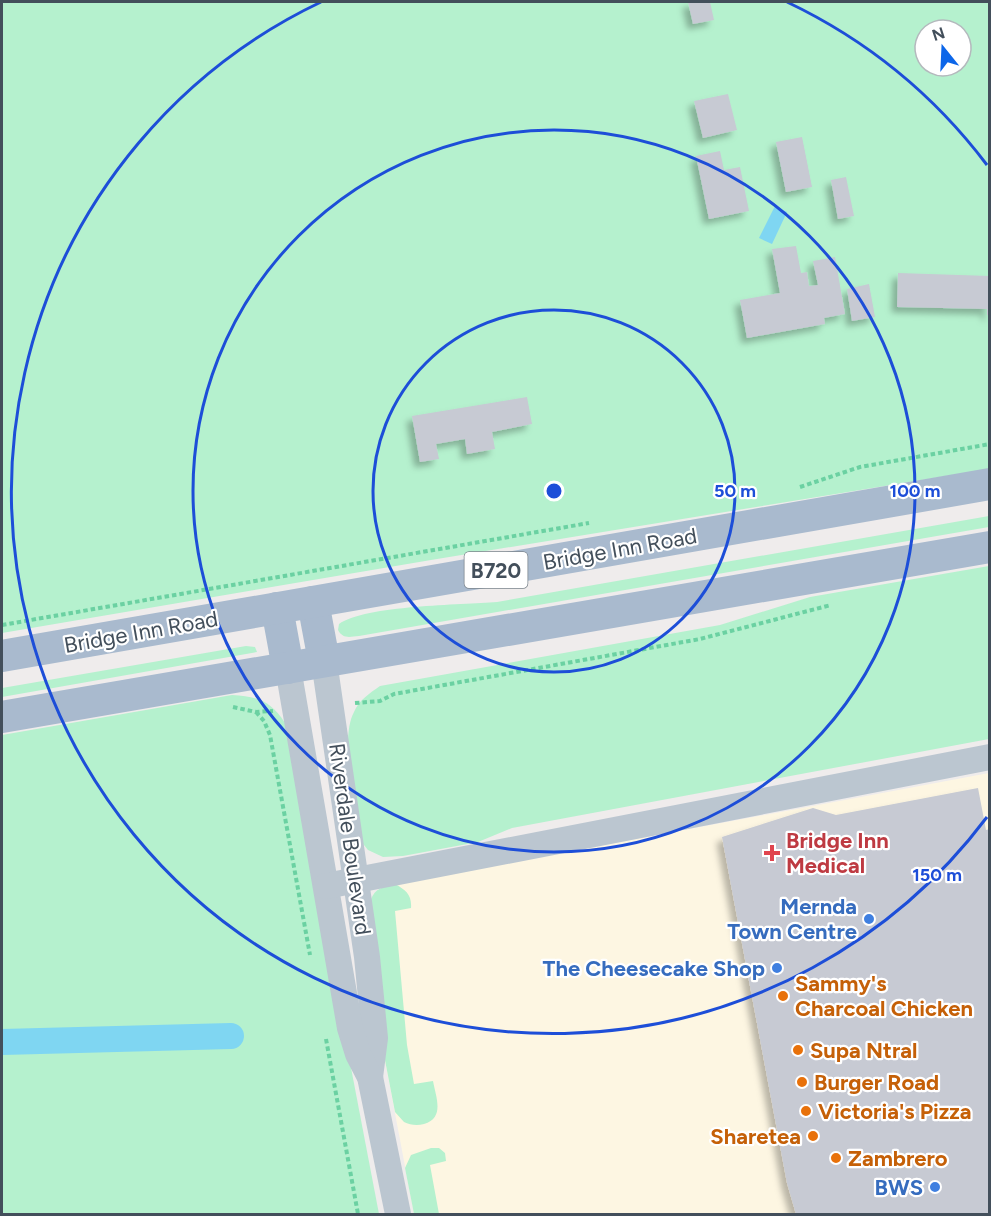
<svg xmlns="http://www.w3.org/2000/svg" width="991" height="1216" font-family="Figtree,sans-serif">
  <defs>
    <filter id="shadow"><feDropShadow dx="-5.5" dy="5.5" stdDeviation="3" flood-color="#0004"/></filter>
  </defs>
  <rect width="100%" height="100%" fill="#efecec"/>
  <path fill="#fdf6e2" d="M 989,773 L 989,1214 L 414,1214 L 384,1055 L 373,894 L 395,884 Z"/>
  <g fill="#b5f1ce" fill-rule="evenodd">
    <path d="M 2,2 L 989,2 L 989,469 L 431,560 L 2,633 ZM 925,30 L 961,30 L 961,66 L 925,66 Z"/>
    <path d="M 989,516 L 989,527 L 359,636 C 349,637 343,639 338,630 L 339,624 C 366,605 461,605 497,602 Z"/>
    <path d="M 989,566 L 989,739 L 512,828 L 478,842 L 403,856 L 383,857 L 368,850 L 360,840 C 356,808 339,740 354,712 C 359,700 370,693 380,686 L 720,625 L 810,597 Z"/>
    <path d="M 246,646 L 255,647 L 257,652 L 2,697 L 2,688 Z"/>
    <path d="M 232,695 C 258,697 270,700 285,723 L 379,1214 L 2,1214 L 2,735 Z"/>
    <path d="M 395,884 C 406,890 412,895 411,908 L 395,911 L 407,1045 L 414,1084 L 433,1081 C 436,1097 445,1118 424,1124 C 417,1126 410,1125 404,1122 L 395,1112 L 384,1055 L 370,903 C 374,888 381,888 395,884 Z"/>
    <path d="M 431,1148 L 439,1148 L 445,1153 L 446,1161 L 430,1165 L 439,1214 L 414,1214 L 405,1168 L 411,1155 Z"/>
  </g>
  <path fill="#7fd6f2" d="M 775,206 L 787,212 L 772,244 L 759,238 Z"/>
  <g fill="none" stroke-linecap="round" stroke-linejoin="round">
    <path stroke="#7fd6f2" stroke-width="26" d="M 2,1042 L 231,1036"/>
  </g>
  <g fill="#c7cad3" filter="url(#shadow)">
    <path d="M 688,2 L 710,2 L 714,20 L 693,24 Z"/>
    <path d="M 728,94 L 737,130 L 703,138 L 694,101 Z"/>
    <path d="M 802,137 L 812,187 L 786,192 L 776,142 Z"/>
    <path d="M 720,151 L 724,170 L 740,167 L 749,211 L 709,219 L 696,156 Z"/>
    <path d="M 846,177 L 854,216 L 838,219 L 831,180 Z"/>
    <path d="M 796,246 L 801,273 L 807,272 L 809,286 L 818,285 L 813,261 L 835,257 L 845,314 L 824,318 L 825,324 L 747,338 L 740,300 L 780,293 L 772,249 Z"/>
    <path d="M 898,273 L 990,276 L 990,315 L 987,315 L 987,309 L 897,307 Z"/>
    <path d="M 869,284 L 875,317 L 852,321 L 847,289 Z"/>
    <path d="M 527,397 L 532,424 L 492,432 L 495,449 L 467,454 L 465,439 L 436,444 L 439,459 L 420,462 L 412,416 Z"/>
    <path d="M 978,788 L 986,830 L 990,829 L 990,1214 L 796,1214 L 787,1183 L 722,837 L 813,808 L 836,815 Z"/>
  </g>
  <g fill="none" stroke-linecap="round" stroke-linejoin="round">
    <g stroke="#6bd1a2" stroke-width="4" stroke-dasharray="4.5 3" stroke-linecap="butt">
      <path d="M 800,487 L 860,467 L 990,444"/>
      <path d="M 2,625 L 589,523"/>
      <path d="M 355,703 L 380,701 L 394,694 L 700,639 L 831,605"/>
      <path d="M 233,707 L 256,712 L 273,711"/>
      <path d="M 256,712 L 264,721 L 270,735 L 310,955"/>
      <path d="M 326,1039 L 358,1214"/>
    </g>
    <g stroke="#bbc6d0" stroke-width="26">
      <path d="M 324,661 L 367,957 L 375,1038 L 370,1077"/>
      <path d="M 288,668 L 350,1028 L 358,1054 L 370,1077 L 398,1214"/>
      <path d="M 326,886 L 990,757"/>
    </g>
    <g stroke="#a9bace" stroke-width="32">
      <path d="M 313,602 L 324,661"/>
      <path d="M 277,608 L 288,668"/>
      <path d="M 2,656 L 990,484"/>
      <path d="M 2,717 L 990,547"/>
    </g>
  </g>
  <g fill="none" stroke="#1d4ed8" stroke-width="3">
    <circle cx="554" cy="491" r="181"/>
    <circle cx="554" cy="491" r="361"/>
    <path d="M987 817A542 542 0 1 1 321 2M787 2A542 542 0 0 1 987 165"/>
  </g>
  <path fill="#e0444e" stroke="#fff" stroke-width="2" d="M769 844h6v6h6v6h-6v6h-6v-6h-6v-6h6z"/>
  <g fill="#3f7fe0" stroke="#fff" stroke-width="2">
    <circle cx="869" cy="919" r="6"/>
    <circle cx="777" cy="968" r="6"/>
    <circle cx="935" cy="1187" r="6"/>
  </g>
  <g fill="#e8710a" stroke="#fff" stroke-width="2">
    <circle cx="783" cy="996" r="6"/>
    <circle cx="798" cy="1050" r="6"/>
    <circle cx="802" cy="1082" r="6"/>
    <circle cx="806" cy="1111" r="6"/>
    <circle cx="813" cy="1136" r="6"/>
    <circle cx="836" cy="1158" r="6"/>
  </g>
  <g text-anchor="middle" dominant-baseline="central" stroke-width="4.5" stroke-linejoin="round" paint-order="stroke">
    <rect fill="#fff" stroke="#7b848c" stroke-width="1.5" x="464.5" y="552" width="63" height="36" rx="4.5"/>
    <g font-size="21" font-weight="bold" fill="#434f5b">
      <text x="496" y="570">B720</text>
    </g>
    <g font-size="22" fill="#434f5b" stroke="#fff">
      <text transform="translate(620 549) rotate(-10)">Bridge Inn Road</text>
      <text transform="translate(141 632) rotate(-10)">Bridge Inn Road</text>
      <text transform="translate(350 839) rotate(82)">Riverdale Boulevard</text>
    </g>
    <g font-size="22" font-weight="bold" fill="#be3a42" stroke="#fff" text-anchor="start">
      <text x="786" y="840">Bridge Inn<tspan x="786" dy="25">Medical</tspan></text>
    </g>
    <g font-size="22" font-weight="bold" fill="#366cbe" stroke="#fff" text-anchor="end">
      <text x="857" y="906">Mernda<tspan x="857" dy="25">Town Centre</tspan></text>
      <text x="765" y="968">The Cheesecake Shop</text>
      <text x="923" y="1187">BWS</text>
    </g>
    <g font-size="22" font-weight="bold" fill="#c56008" stroke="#fff" text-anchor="start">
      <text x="795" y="983">Sammy's<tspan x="795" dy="25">Charcoal Chicken</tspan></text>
      <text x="810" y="1050">Supa Ntral</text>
      <text x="814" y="1082">Burger Road</text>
      <text x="818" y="1111">Victoria's Pizza</text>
      <text x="801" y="1136" text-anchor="end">Sharetea</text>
      <text x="848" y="1158">Zambrero</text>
    </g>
  </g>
  <circle cx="554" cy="491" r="9" fill="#1d4ed8" stroke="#fff" stroke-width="3"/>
  <g font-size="18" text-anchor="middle" font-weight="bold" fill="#1d4ed8" stroke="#fff" stroke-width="4.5" stroke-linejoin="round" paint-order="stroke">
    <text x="735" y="497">50 m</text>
    <text x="915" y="497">100 m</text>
    <text x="937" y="881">150 m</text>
  </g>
  <rect width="991" height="1216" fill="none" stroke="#434f5b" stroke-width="6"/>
  <g transform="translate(943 48) rotate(342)"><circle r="28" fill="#ffffff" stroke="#b4b9bd" stroke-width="1.5"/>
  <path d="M0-4.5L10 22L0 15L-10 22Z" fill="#0c66e9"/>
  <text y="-9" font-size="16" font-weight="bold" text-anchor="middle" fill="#434f5b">N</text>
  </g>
</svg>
